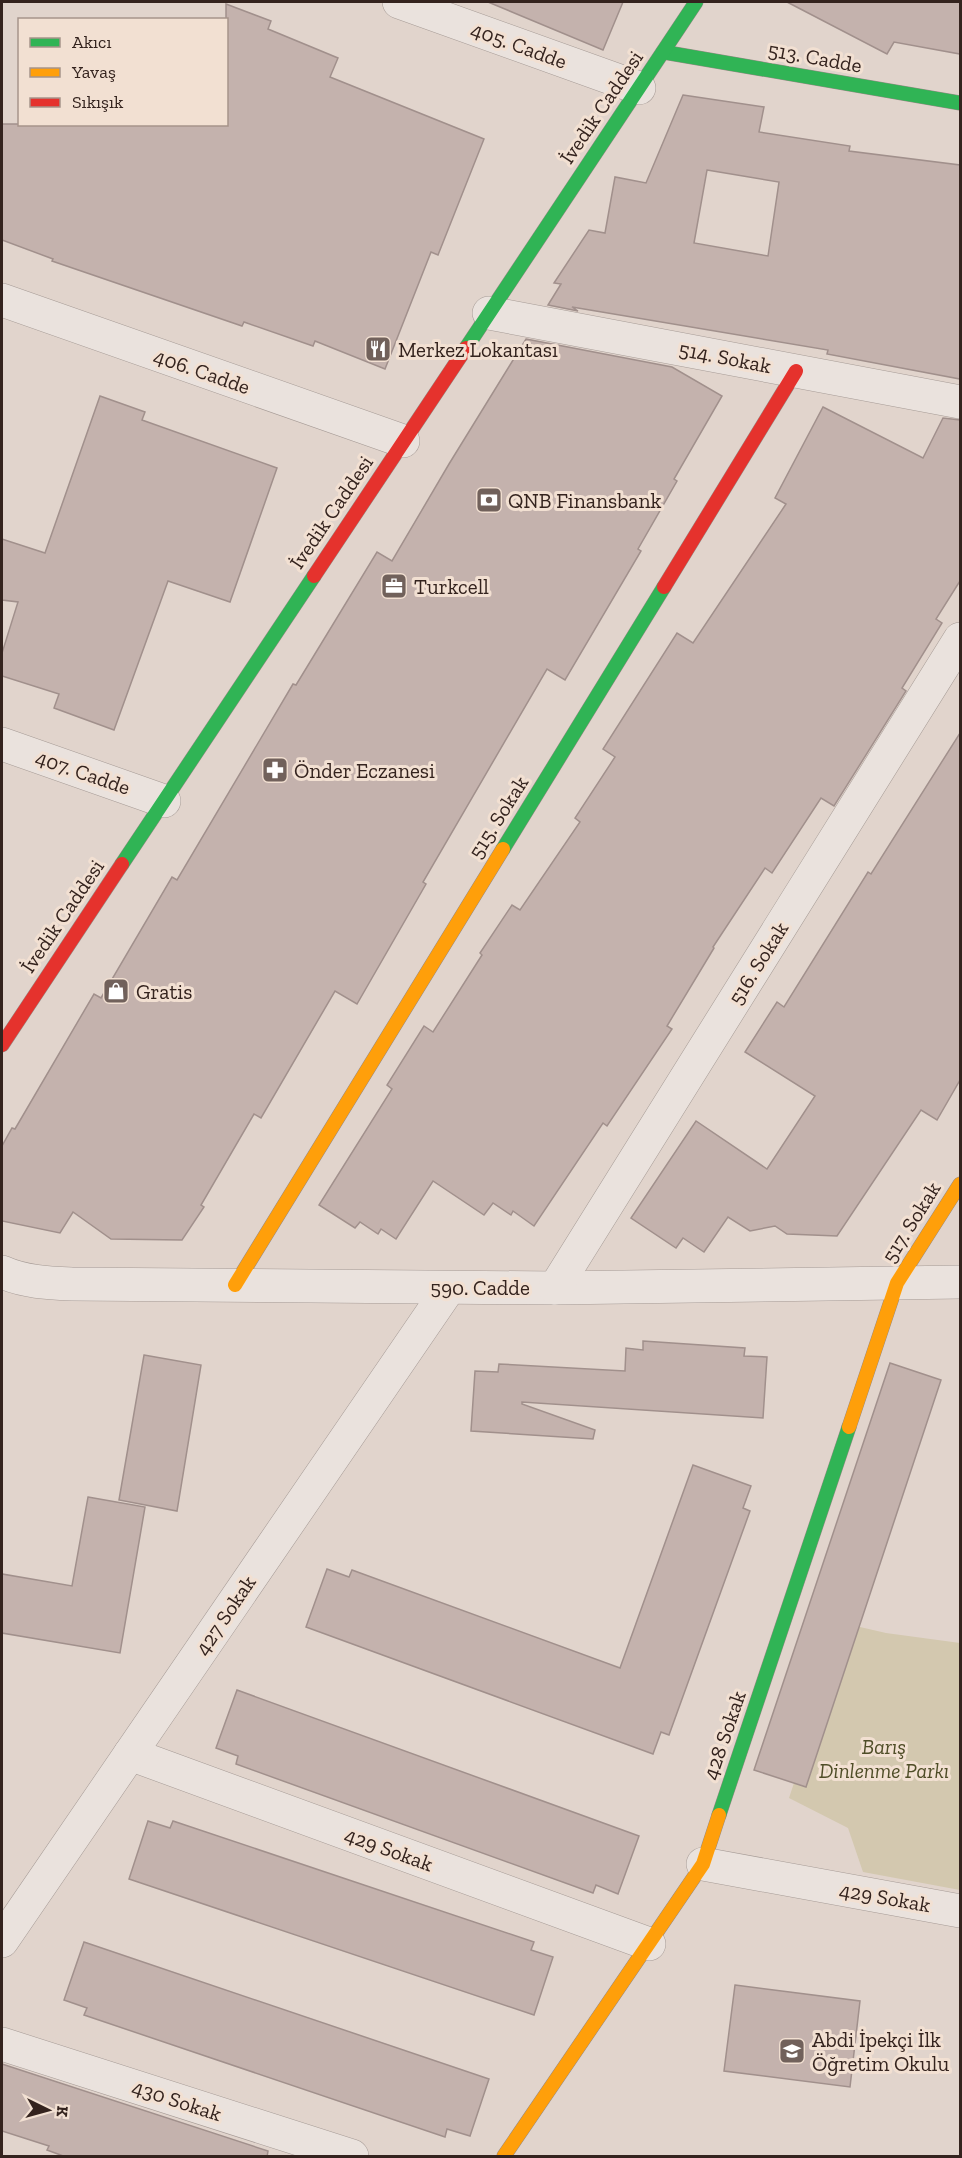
<svg xmlns="http://www.w3.org/2000/svg" width="962" height="2158" font-family="'Zilla Slab',serif">
  <rect width="100%" height="100%" fill="#e1d4cc"/>
  <path fill="#d3c8af" d="M 847,1624 L 886,1633 L 960,1643 L 960,1890 L 863,1872 L 848,1828 L 789,1798 Z"/>
  <g fill="#c4b2ad" stroke="#a1908c" stroke-width="1.5" fill-rule="evenodd">
    <path d="M 488,2 L 623,2 L 603,50 Z"/>
    <path d="M 787,2 L 960,2 L 960,54 L 894,42 L 887,54 Z"/>
    <path d="M 226,4 L 271,21 L 268,29 L 338,58 L 330,77 L 484,139 L 438,255 L 431,252 L 385,369 L 315,341 L 313,346 L 244,322 L 242,326 L 52,261 L 53,259 L 2,240 L 2,124 L 226,124 Z"/>
    <path d="M 683,95 L 764,107 L 759,132 L 850,146 L 849,151 L 960,165 L 960,379 L 827,354 L 828,350 L 572,307 L 578,311 L 548,305 L 561,284 L 554,283 L 589,230 L 605,233 L 615,177 L 646,183 ZM 707,170 L 779,182 L 768,256 L 694,243 Z"/>
    <path d="M 526,339 L 672,367 L 722,396 L 674,479 L 677,481 L 638,549 L 641,551 L 565,680 L 547,669 L 423,882 L 426,884 L 357,1004 L 335,991 L 261,1118 L 254,1114 L 201,1205 L 204,1207 L 182,1240 L 111,1239 L 73,1212 L 60,1233 L 2,1221 L 2,1146 L 12,1128 L 15,1129 L 94,994 L 101,998 L 172,877 L 177,880 L 293,684 L 296,685 L 377,552 L 392,561 L 449,464 Z"/>
    <path d="M 100,396 L 145,412 L 142,420 L 277,468 L 230,602 L 168,581 L 114,730 L 54,708 L 59,694 L 2,676 L 2,653 L 18,602 L 2,600 L 2,539 L 45,553 Z"/>
    <path d="M 823,407 L 923,458 L 943,418 L 960,420 L 960,581 L 936,619 L 942,623 L 902,688 L 906,691 L 834,806 L 821,798 L 772,873 L 765,868 L 713,947 L 714,948 L 667,1026 L 672,1029 L 607,1126 L 603,1123 L 534,1226 L 513,1211 L 511,1215 L 493,1203 L 484,1215 L 433,1181 L 396,1239 L 381,1229 L 378,1234 L 360,1222 L 355,1228 L 319,1205 L 392,1089 L 387,1085 L 424,1026 L 433,1032 L 482,955 L 480,953 L 512,905 L 520,910 L 580,822 L 575,818 L 615,757 L 603,749 L 677,633 L 693,643 L 786,504 L 775,498 Z"/>
    <path d="M 960,733 L 960,1080 L 937,1120 L 921,1110 L 837,1236 L 787,1234 L 775,1226 L 750,1231 L 728,1217 L 704,1252 L 683,1238 L 676,1248 L 631,1218 L 696,1121 L 767,1169 L 815,1096 L 745,1052 L 777,1002 L 784,1007 L 868,872 L 871,874 Z"/>
    <path d="M 643,1341 L 745,1348 L 744,1356 L 767,1357 L 763,1418 L 522,1402 L 522,1404 L 595,1430 L 593,1439 L 471,1431 L 475,1371 L 498,1372 L 499,1364 L 625,1371 L 626,1348 L 643,1350 Z"/>
    <path d="M 144,1355 L 201,1365 L 177,1511 L 119,1500 Z"/>
    <path d="M 890,1363 L 941,1380 L 806,1787 L 754,1770 Z"/>
    <path d="M 693,1465 L 751,1486 L 743,1508 L 750,1511 L 669,1735 L 661,1732 L 653,1754 L 306,1627 L 327,1569 L 349,1577 L 352,1570 L 620,1668 Z"/>
    <path d="M 88,1497 L 145,1507 L 120,1653 L 2,1633 L 2,1574 L 72,1586 Z"/>
    <path d="M 237,1690 L 639,1836 L 618,1894 L 596,1885 L 593,1893 L 236,1764 L 238,1756 L 216,1748 Z"/>
    <path d="M 148,1821 L 170,1828 L 173,1821 L 534,1942 L 531,1950 L 553,1957 L 534,2015 L 129,1879 Z"/>
    <path d="M 84,1942 L 489,2079 L 470,2136 L 447,2129 L 445,2137 L 84,2015 L 87,2008 L 64,2000 Z"/>
    <path d="M 735,1985 L 860,2001 L 850,2087 L 724,2071 Z"/>
    <path d="M 2,2064 L 268,2151 L 267,2157 L 66,2157 L 47,2150 L 49,2146 L 2,2131 Z"/>
  </g>
  <g fill="none" stroke-linecap="round" stroke-linejoin="round">
    <defs>
      <g id="street">
        <path d="M 399,2 L 639,88"/>
        <path d="M 2,300 L 403,441"/>
        <path d="M 489,313 L 960,402"/>
        <path d="M 2,744 L 164,801"/>
        <path d="M 2,1272 C 24,1282 48,1283 72,1284 L 555,1288 L 960,1282"/>
        <path d="M 555,1288 L 960,639"/>
        <path d="M 130,1754 L 649,1944"/>
        <path d="M 703,1864 L 960,1911"/>
        <path d="M 2,1941 L 449,1288"/>
        <path d="M 2,2044 L 352,2156"/>
      </g>
      <g id="fast">
        <path d="M 663,52 L 960,103"/>
        <path d="M 466,348 L 696,2"/>
        <path d="M 503,849 L 664,587"/>
        <path d="M 122,864 L 314,576"/>
        <path d="M 719,1815 L 849,1427"/>
      </g>
      <g id="slow">
        <path d="M 235,1285 L 503,849"/>
        <path d="M 849,1427 L 897,1283 L 960,1184"/>
        <path d="M 504,2156 L 703,1864 L 719,1815"/>
      </g>
      <g id="jam">
        <path d="M 314,576 L 466,348"/>
        <path d="M 664,587 L 796,371"/>
        <path d="M 2,1045 L 122,864"/>
      </g>
    </defs>
    <use href="#street" stroke="#a69b96" stroke-width="34"/>
    <use href="#fast" stroke="#968a85" stroke-width="15"/>
    <use href="#slow" stroke="#968a85" stroke-width="15"/>
    <use href="#jam" stroke="#968a85" stroke-width="15"/>
    <use href="#street" stroke="#eae2dd" stroke-width="33"/>
    <use href="#fast" stroke="#30b455" stroke-width="14"/>
    <use href="#slow" stroke="#ff9f0a" stroke-width="14"/>
    <use href="#jam" stroke="#e5322d" stroke-width="14"/>
  </g>
  <defs>
    <symbol id="restaurant-square" viewBox="-11 -11 22 22"><rect x="-9" y="-9" width="18" height="18" rx="4" fill="#71615b" stroke="#f2e0d2"/><path d="M-5-6h1v4h1v-4h1v4h1v-4h1v5L-1.5 .5V6h-2V.5L-5-1ZM5-6V6H3V1.5H1.5Q1.5-4 5-6Z" fill="#fff"/></symbol>
    <symbol id="bank-square" viewBox="-11 -11 22 22"><rect x="-9" y="-9" width="18" height="18" rx="4" fill="#71615b" stroke="#f2e0d2"/><path d="M-6-4H6V4H-6ZM0-2.3a2.3 2.3 0 1 0 0 4.6a2.3 2.3 0 1 0 0-4.6Z" fill="#fff"/></symbol>
    <symbol id="office-square" viewBox="-11 -11 22 22"><rect x="-9" y="-9" width="18" height="18" rx="4" fill="#71615b" stroke="#f2e0d2"/><path d="M-6-3h4V-5.5h4V-3h4V5H-6ZM-1-4.5V-3h2v-1.5ZM-6 0V1H6V0Z" fill="#fff"/></symbol>
    <symbol id="pharmacy-square" viewBox="-11 -11 22 22"><rect x="-9" y="-9" width="18" height="18" rx="4" fill="#71615b" stroke="#f2e0d2"/><path d="M-2-6h4v4h4v4h-4v4h-4v-4h-4v-4h4Z" fill="#fff"/></symbol>
    <symbol id="shop-square" viewBox="-11 -11 22 22"><rect x="-9" y="-9" width="18" height="18" rx="4" fill="#71615b" stroke="#f2e0d2"/><path d="M-5-2.5h2.3a2.7 3.5 0 0 1 5.4 0H5L5.5 6h-11ZM-1.5-2.5h3a1.5 2.3 0 0 0-3 0Z" fill="#fff"/></symbol>
    <symbol id="school-square" viewBox="-11 -11 22 22"><rect x="-9" y="-9" width="18" height="18" rx="4" fill="#71615b" stroke="#f2e0d2"/><path d="M0-5L7-2L0 1L-7-2ZM-4 1L0 2.5L4 1V4Q0 6-4 4Z" fill="#fff"/></symbol>
  </defs>
  <g fill-rule="evenodd">
    <use href="#restaurant-square" x="363" y="334" width="30" height="30"/>
    <use href="#bank-square" x="474" y="485" width="30" height="30"/>
    <use href="#office-square" x="379" y="571" width="30" height="30"/>
    <use href="#pharmacy-square" x="260" y="755" width="30" height="30"/>
    <use href="#shop-square" x="101" y="976" width="30" height="30"/>
    <use href="#school-square" x="777" y="2036" width="30" height="30"/>
  </g>
  <g text-anchor="middle" dominant-baseline="central" stroke-width="6" stroke-linejoin="round" paint-order="stroke">
    <g font-size="21" fill="#34231e" stroke="#f2e0d2">
      <text transform="translate(519 45) rotate(20)">405. Cadde</text>
      <text transform="translate(815 57) rotate(10)">513. Cadde</text>
      <text transform="translate(601 107) rotate(-56)">İvedik Caddesi</text>
      <text transform="translate(725 357) rotate(11)">514. Sokak</text>
      <text transform="translate(202 371) rotate(19)">406. Cadde</text>
      <text transform="translate(331 512) rotate(-56)">İvedik Caddesi</text>
      <text transform="translate(83 772) rotate(19)">407. Cadde</text>
      <text transform="translate(498 817) rotate(-58)">515. Sokak</text>
      <text transform="translate(62 916) rotate(-56)">İvedik Caddesi</text>
      <text transform="translate(758 963) rotate(-58)">516. Sokak</text>
      <text transform="translate(911 1222) rotate(-58)">517. Sokak</text>
      <text x="480" y="1287">590. Cadde</text>
      <text transform="translate(225 1615) rotate(-56)">427 Sokak</text>
      <text transform="translate(724 1735) rotate(-71)">428 Sokak</text>
      <text transform="translate(389 1849) rotate(20)">429 Sokak</text>
      <text transform="translate(885 1897) rotate(10)">429 Sokak</text>
      <text transform="translate(177 2100) rotate(18)">430 Sokak</text>
    </g>
    <g font-size="21" fill="#34231e" stroke="#f2e0d2" text-anchor="start">
      <text x="398" y="349">Merkez Lokantası</text>
      <text x="508" y="500">QNB Finansbank</text>
      <text x="414" y="586">Turkcell</text>
      <text x="294" y="770">Önder Eczanesi</text>
      <text x="136" y="991">Gratis</text>
      <text x="812" y="2039">Abdi İpekçi İlk<tspan x="812" dy="24">Öğretim Okulu</tspan></text>
    </g>
    <g font-size="21" font-style="italic" fill="#4f4d27" stroke="#f2e0d2">
      <text x="884" y="1746">Barış<tspan x="884" dy="24">Dinlenme Parkı</tspan></text>
    </g>
  </g>
  <rect width="962" height="2158" fill="none" stroke="#34231e" stroke-width="6"/>
  <rect x="18" y="18" width="210" height="108" fill="#f2e0d2" stroke="#a6948a" stroke-width="1.5"/>
  <rect x="30" y="38" width="30" height="9" fill="#30b455" stroke="#a6948a" stroke-width="1.5"/>
  <text x="72" y="48" font-size="18" fill="#34231e">Akıcı</text>
  <rect x="30" y="68" width="30" height="9" fill="#ff9f0a" stroke="#a6948a" stroke-width="1.5"/>
  <text x="72" y="78" font-size="18" fill="#34231e">Yavaş</text>
  <rect x="30" y="98" width="30" height="9" fill="#e5322d" stroke="#a6948a" stroke-width="1.5"/>
  <text x="72" y="108" font-size="18" fill="#34231e">Sıkışık</text>
  <g transform="translate(48 2110) rotate(95)" stroke="#f2e0d2" stroke-width="4.5" paint-order="stroke">
  <path d="M0-4.5L10 22L0 15L-10 22Z" fill="#34231e"/>
  <text y="-9" font-size="16" font-weight="bold" text-anchor="middle" fill="#34231e">K</text>
  </g>
</svg>
